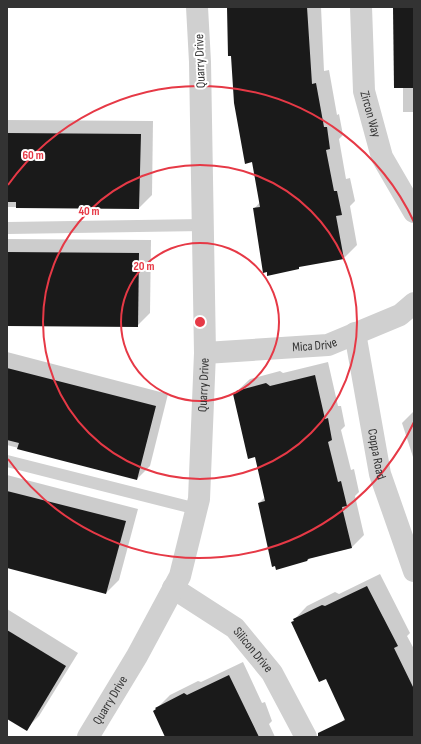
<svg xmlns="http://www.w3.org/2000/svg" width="421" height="744" font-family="'Sofia Sans Condensed',sans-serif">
  <rect width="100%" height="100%" fill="#fff"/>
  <g fill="#0003">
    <path d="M 228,7 L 321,7 L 324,71 L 329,70 L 337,115 L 339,114 L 343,135 L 339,139 L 346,179 L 350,178 L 355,201 L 350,206 L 357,245 L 344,258 L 301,265 L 298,268 L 254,209 L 260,202 Z"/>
    <path d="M 394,7 L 414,7 L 414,112 L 403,112 L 403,87 Z"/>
    <path d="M 7,120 L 153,121 L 152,195 L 139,208 L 7,207 Z"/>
    <path d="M 7,239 L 151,240 L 150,313 L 137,326 L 7,325 Z"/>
    <path d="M 7,352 L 168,394 L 150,466 L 137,479 L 7,445 Z"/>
    <path d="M 328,362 L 338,406 L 341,406 L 345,426 L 341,430 L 351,470 L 354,469 L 359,492 L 355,496 L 364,535 L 351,548 L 310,558 L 307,561 L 259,503 L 265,497 L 256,456 L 234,394 L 250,379 L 280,371 L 283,373 Z"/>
    <path d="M 414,411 L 414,460 L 402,423 Z"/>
    <path d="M 7,475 L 138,509 L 119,580 L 106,593 L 7,567 Z"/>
    <path d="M 380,574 L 410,633 L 407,636 L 414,649 L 414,737 L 346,737 L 340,724 L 345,718 L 327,678 L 292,622 L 307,606 L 335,592 L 339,594 Z"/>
    <path d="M 7,609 L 78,653 L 39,716 L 26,729 L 7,717 Z"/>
    <path d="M 243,662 L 262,703 L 265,702 L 272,721 L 269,724 L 275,737 L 167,737 L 157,708 L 170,695 L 198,681 L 201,682 Z"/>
  </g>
  <g fill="#1a1a1a">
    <path d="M 227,7 L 307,7 L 312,84 L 316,83 L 324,127 L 327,127 L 330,149 L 326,150 L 334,191 L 337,191 L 342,215 L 336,216 L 344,259 L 299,267 L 299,269 L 267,276 L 267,272 L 263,273 L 253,208 L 260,207 L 252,162 L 245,164 L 234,103 L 231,56 L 228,56 Z"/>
    <path d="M 393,7 L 414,7 L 414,88 L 394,88 Z"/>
    <path d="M 7,133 L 141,134 L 139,209 L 16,208 L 16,202 L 7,202 Z"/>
    <path d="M 7,252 L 139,253 L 138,327 L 7,326 Z"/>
    <path d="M 7,368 L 156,406 L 137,480 L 17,449 L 19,443 L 7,440 Z"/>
    <path d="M 315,375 L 325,419 L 328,418 L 332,440 L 328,442 L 338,482 L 341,481 L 347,506 L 342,507 L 352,548 L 308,559 L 307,561 L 276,570 L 275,566 L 272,567 L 258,503 L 265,501 L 255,457 L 248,459 L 233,394 L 236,393 L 236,391 L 266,383 L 270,386 Z"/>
    <path d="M 7,491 L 126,521 L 106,594 L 7,568 Z"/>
    <path d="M 367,586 L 398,646 L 394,648 L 414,689 L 414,737 L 318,737 L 318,733 L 345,720 L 326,679 L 319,682 L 291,622 L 294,621 L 293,619 L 322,605 L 325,606 Z"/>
    <path d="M 7,630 L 66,666 L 27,731 L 7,719 Z"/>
    <path d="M 229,675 L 259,737 L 165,737 L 153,711 L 156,709 L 155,708 L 184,693 L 187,695 Z"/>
  </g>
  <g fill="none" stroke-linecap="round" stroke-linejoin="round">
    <g stroke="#d0d0d0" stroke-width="12">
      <path d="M 8,228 L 203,225"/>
      <path d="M 7,461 L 197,509"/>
    </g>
    <g stroke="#d0d0d0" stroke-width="22">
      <path id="s1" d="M 361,7 L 364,91 L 382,157 L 414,212"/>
      <path id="s2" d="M 355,333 L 380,474 L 414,571"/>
      <path id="s3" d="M 205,353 L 328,345 L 400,315 L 414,303"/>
      <path id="s4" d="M 173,588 L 235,628 L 272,673 L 306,737"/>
      <path id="s5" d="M 88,737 L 137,656 L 180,576 L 199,499 L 205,353 L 200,62 L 197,7"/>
    </g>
  </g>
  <g fill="none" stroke="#e63946" stroke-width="2">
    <circle cx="200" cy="322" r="79"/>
    <circle cx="200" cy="322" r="157"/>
    <path d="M414 422A236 236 0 0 1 8 459M8 185A236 236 0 0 1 414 222"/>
  </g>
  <g text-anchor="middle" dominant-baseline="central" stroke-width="4" stroke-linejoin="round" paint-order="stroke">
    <g font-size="13" fill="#333" stroke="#fff">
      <text transform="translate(200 61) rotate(-92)">Quarry Drive</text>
      <text stroke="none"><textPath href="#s1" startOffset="108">Zircon Way</textPath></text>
      <text stroke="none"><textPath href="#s3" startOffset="110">Mica Drive</textPath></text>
      <text stroke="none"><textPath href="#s5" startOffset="379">Quarry Drive</textPath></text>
      <text stroke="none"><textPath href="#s2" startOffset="123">Coppa Road</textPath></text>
      <text stroke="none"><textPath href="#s4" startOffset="102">Silicon Drive</textPath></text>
      <text stroke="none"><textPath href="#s5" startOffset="43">Quarry Drive</textPath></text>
    </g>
  </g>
  <circle cx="200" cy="322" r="6" fill="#e63946" stroke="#fff" stroke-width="2"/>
  <g font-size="12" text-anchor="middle" font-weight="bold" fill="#e63946" stroke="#fff" stroke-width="4" stroke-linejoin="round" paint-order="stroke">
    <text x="33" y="159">60 m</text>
    <text x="89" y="215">40 m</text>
    <text x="144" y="270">20 m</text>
  </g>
  <rect width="421" height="744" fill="none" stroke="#333333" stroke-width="16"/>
</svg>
